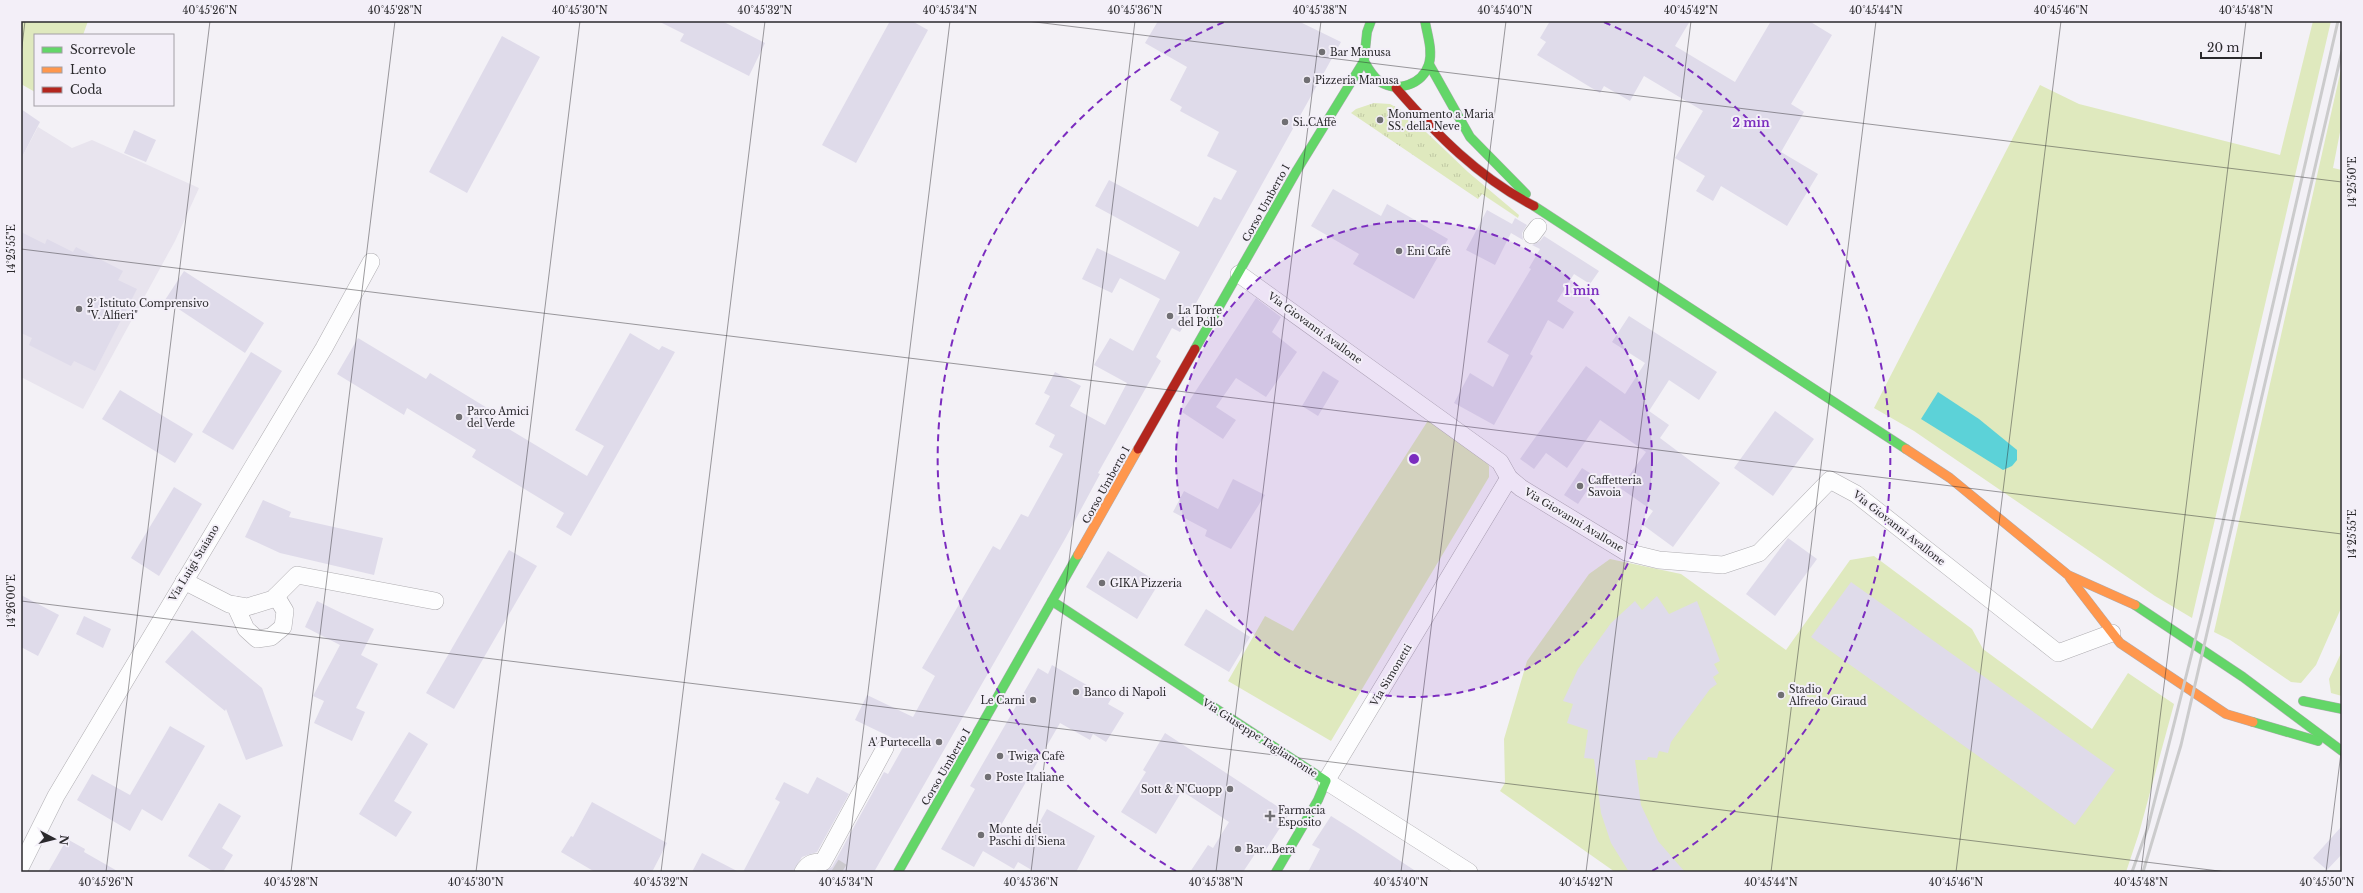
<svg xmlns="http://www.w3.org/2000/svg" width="2363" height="893" font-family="'Libre Baskerville',serif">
  <defs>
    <pattern id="park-tufts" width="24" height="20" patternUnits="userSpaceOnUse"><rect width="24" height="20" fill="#dfe9be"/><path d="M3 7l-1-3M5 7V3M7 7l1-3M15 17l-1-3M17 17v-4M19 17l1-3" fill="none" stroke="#c0c8a3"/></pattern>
  </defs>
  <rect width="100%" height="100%" fill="#f3f1f6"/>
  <path fill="#e8e4ee" d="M 38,127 L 72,148 L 92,140 L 199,188 L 175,241 L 83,409 L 21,377 L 21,159 Z"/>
  <g fill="#dfe9be">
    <path d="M 21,21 L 88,21 L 83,35 L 35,35 L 35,92 L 21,84 Z"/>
    <path d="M 2313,21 L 2331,21 L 2192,618 L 2155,596 L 1914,431 L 1874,408 L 2040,85 L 2079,104 L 2280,155 Z"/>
    <path d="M 2342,65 L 2342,122 L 2333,168 L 2342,170 L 2342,606 L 2316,665 L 2301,683 L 2291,682 L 2230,640 L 2214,632 Z"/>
    <path d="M 1429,419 L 1484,458 L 1489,466 L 1489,477 L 1331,741 L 1228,681 L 1265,616 L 1293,631 Z"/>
    <path d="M 1874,556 L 1972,629 L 1983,649 L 2092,729 L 2128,673 L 2174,704 L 2139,833 L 2126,872 L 1615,872 L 1500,791 L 1505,783 L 1504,739 L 1527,661 L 1589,574 L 1610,559 L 1681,574 L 1786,650 L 1850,560 Z"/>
    <path d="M 2342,651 L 2342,696 L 2331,693 L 2329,679 Z"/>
  </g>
  <path fill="url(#park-tufts)" d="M 1374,103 L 1390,104 L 1405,112 L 1468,172 L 1519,215 L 1518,218 L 1482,194 L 1478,199 L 1351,113 L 1356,109 Z"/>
  <path fill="#5cd2d8" d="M 1938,392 L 1979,419 L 2017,450 L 2017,460 L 2012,466 L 2003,470 L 1921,419 Z"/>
  <g fill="#dfdbea">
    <path d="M 658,21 L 722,21 L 765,43 L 749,76 L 680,41 L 684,34 Z"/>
    <path d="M 890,21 L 912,21 L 928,30 L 856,163 L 822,145 Z"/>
    <path d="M 1158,21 L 1298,21 L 1341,42 L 1180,332 L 1172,328 L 1156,357 L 1161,361 L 1098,473 L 1100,474 L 1065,539 L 874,872 L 823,872 L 832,867 L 884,772 L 888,774 L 905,744 L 855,720 L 867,695 L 913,717 L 935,676 L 922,668 L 993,546 L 1000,550 L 1021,514 L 1028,517 L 1063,454 L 1049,447 L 1055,435 L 1035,424 L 1050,396 L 1044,393 L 1055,372 L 1081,386 L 1070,406 L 1105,425 L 1127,383 L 1094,365 L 1110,338 L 1133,351 L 1160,299 L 1120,278 L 1112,293 L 1082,279 L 1097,248 L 1165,280 L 1180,252 L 1095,206 L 1109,180 L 1198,227 L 1214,197 L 1221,200 L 1237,171 L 1207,156 L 1219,132 L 1180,111 L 1182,107 L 1170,100 L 1187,67 L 1145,43 Z"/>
    <path d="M 1550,21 L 1690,21 L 1675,46 L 1735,82 L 1771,21 L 1809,21 L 1832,35 L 1791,104 L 1804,112 L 1781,152 L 1818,174 L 1787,226 L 1721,186 L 1713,201 L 1696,191 L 1705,176 L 1675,158 L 1703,111 L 1644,76 L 1630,101 L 1604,86 L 1600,93 L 1537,55 L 1546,42 L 1540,38 Z"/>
    <path d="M 502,36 L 540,57 L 467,193 L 429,172 Z"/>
    <path d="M 21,109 L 40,122 L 21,159 Z"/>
    <path d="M 134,130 L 156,140 L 146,162 L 124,153 Z"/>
    <path d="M 1333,189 L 1381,216 L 1387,204 L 1448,239 L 1414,299 L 1353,264 L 1359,254 L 1311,226 Z"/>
    <path d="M 1487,210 L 1512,224 L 1515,218 L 1527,225 L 1522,233 L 1523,240 L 1511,233 L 1495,265 L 1466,250 Z"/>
    <path d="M 21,232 L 45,244 L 47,239 L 73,252 L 76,247 L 123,271 L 118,280 L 137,289 L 95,371 L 74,361 L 71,366 L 29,345 L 32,338 L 21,333 Z"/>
    <path d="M 1544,236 L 1599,271 L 1590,284 L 1574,274 L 1557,301 L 1574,312 L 1563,329 L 1548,320 L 1530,354 L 1533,356 L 1494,425 L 1454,403 L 1470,373 L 1493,387 L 1509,355 L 1487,342 L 1531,269 L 1529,268 L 1540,249 L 1532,245 L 1540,241 Z"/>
    <path d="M 184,271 L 264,323 L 245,353 L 165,300 Z"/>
    <path d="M 1256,298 L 1281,317 L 1272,332 L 1297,352 L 1266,397 L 1236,378 L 1216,407 L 1236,420 L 1223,439 L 1182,412 Z"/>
    <path d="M 1629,316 L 1717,372 L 1699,400 L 1669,380 L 1649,411 L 1669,425 L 1660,438 L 1720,483 L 1673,547 L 1643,525 L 1653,511 L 1620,488 L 1646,452 L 1600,420 L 1567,468 L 1546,453 L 1534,469 L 1520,459 L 1586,366 L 1625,394 L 1645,363 L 1612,342 Z"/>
    <path d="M 630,333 L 659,350 L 662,346 L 675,352 L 571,536 L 556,527 L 564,513 L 472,457 L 476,450 L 407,408 L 404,415 L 337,374 L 358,338 L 426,379 L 430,373 L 497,414 L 494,420 L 587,476 L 604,446 L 575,430 Z"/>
    <path d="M 251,352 L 282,371 L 233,450 L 202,432 Z"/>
    <path d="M 1323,371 L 1339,381 L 1318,416 L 1302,406 Z"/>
    <path d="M 120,390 L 193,434 L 175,463 L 102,419 Z"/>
    <path d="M 1775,411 L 1814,439 L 1773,496 L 1734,468 Z"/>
    <path d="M 1582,468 L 1596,477 L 1578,504 L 1564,495 Z"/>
    <path d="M 1233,479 L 1265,495 L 1231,549 L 1205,536 L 1207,530 L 1173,512 L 1184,491 L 1218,509 Z"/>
    <path d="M 174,487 L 202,504 L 159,576 L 131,558 Z"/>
    <path d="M 263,500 L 291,512 L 289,517 L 383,538 L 374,575 L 280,553 L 245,537 Z"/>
    <path d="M 1788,538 L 1817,559 L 1775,616 L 1746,594 Z"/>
    <path d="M 509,550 L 537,566 L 454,709 L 426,693 Z"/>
    <path d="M 1108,551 L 1159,583 L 1137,619 L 1086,587 Z"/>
    <path d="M 1851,582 L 2115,770 L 2075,825 L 1811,637 Z"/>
    <path d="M 21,595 L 59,615 L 38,656 L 21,647 Z"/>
    <path d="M 1657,596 L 1669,614 L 1697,601 L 1720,661 L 1714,664 L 1719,673 L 1713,677 L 1717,684 L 1710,689 L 1671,742 L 1668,753 L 1659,751 L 1657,758 L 1648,757 L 1647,760 L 1635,760 L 1641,805 L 1658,841 L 1685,872 L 1629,872 L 1611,843 L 1601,813 L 1594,759 L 1584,758 L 1588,730 L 1567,723 L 1573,704 L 1563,701 L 1578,669 L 1611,623 L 1635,601 L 1642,610 Z"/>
    <path d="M 317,601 L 374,629 L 361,655 L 378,664 L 356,708 L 365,712 L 352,741 L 314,723 L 324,701 L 313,696 L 340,645 L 305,627 Z"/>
    <path d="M 1206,609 L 1250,637 L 1229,672 L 1184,645 Z"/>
    <path d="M 84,616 L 111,629 L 103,648 L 76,634 Z"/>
    <path d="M 192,630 L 262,688 L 283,746 L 246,760 L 226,709 L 225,711 L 165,662 Z"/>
    <path d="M 1052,665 L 1111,699 L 1108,704 L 1124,713 L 1106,742 L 1093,734 L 1090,740 L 1060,723 L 1000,827 L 1028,843 L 1047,809 L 1095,836 L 1076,872 L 1035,872 L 1018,862 L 1014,869 L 983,851 L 974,867 L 941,849 L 975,789 L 970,786 L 1038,668 L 1048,674 Z"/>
    <path d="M 170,726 L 205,746 L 162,821 L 142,809 L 130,831 L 77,800 L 92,774 L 130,795 Z"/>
    <path d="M 409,732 L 428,744 L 394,801 L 412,812 L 396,837 L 359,814 Z"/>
    <path d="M 1165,733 L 1289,814 L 1265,851 L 1259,848 L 1243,872 L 1190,872 L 1208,845 L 1213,848 L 1229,822 L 1182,791 L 1156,834 L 1121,812 L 1146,772 L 1143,770 Z"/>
    <path d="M 817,777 L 849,794 L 817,852 L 802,857 L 793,872 L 743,872 L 780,802 L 775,799 L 784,782 L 808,794 Z"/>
    <path d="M 592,802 L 667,843 L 652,872 L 595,872 L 561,852 L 571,836 L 573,837 Z"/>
    <path d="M 219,803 L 241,816 L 222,848 L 233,855 L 223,872 L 214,872 L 188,856 Z"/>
    <path d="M 1331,816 L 1355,831 L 1417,872 L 1308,872 L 1320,849 L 1312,845 Z"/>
    <path d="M 2342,826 L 2342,854 L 2327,870 L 2313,858 Z"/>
    <path d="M 67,839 L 85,849 L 84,852 L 119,872 L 48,872 Z"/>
    <path d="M 702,853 L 739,872 L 692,872 Z"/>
  </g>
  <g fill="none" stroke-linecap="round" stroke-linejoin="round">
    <path stroke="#cbc9ce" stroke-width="17" stroke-dasharray="17 8" stroke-linecap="butt" d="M 834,867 L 842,872"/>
    <defs>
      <g id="street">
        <path d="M 1532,235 L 1538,227"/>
        <path d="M 1239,274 L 1500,462 L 1509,478 L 1521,488 L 1626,552 L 1659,560 L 1723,565 L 1759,553 L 1830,480 L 1856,494 L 2058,653 L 2112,633"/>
        <path d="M 184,581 L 229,604 L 247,607 L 273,599 L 297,575 L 435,601"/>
        <path d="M 235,605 L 246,629 L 257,639 L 271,637 L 283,627 L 285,611 L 276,596"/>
        <path d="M 21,866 L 56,796 L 324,348 L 371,262"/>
        <path d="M 803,872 C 808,863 813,862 823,862 L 885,748"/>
        <path d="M 1469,872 L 1326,781 L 1509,478"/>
      </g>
      <g id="fast">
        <path d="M 1364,61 C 1368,68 1372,76 1379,81 C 1397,93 1422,85 1429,64 C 1433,50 1427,34 1425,21"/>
        <path d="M 1429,64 L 1470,137 L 1526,194"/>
        <path d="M 1534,206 L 1906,449"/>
        <path d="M 1195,349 L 1297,170 L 1364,61 L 1367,32 L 1371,21"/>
        <path d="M 1078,555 L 1052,601 L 1326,781 L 1318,800 L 1276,872"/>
        <path d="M 2135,605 L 2243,677 L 2342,751"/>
        <path d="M 2303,701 L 2342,709"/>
        <path d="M 2253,722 L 2318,741"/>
        <path d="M 898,872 L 1052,601"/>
      </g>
      <g id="slow">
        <path d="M 1906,449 L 1950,478 L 2068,575 L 2135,605"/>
        <path d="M 1078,555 L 1138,449"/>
        <path d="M 2070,578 L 2120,643 L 2226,714 L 2253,722"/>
      </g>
      <g id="jam">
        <path d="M 1396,88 C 1437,135 1478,177 1534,206"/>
        <path d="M 1138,449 L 1195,349"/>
      </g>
    </defs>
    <use href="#street" stroke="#afadb1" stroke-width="18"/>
    <use href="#fast" stroke="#afadb1" stroke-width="10"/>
    <use href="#slow" stroke="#afadb1" stroke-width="10"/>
    <use href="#jam" stroke="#afadb1" stroke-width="10"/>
    <use href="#street" stroke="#fdfdfe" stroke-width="17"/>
    <use href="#fast" stroke="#63d668" stroke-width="9"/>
    <use href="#slow" stroke="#ff974d" stroke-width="9"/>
    <use href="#jam" stroke="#b3261e" stroke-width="9"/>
    <g stroke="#cbcbcc" stroke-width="3">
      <path d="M 2132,872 L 2148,827 L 2202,613 L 2338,21"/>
      <path d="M 2143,872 L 2181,745 L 2342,51"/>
    </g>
  </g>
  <path fill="none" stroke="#2a292c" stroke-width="1" stroke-opacity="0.45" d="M 1027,21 L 2342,182M 21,55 L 25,21M 21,249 L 2342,534M 21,601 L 2227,872M 106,872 L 210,21M 291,872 L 395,21M 476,872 L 580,21M 661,872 L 765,21M 846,872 L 950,21M 1031,872 L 1135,21M 1216,872 L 1321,21M 1401,872 L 1506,21M 1586,872 L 1691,21M 1771,872 L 1876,21M 1956,872 L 2061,21M 2141,872 L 2246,21M 2326,872 L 2342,745"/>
  <circle cx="1414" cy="459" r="238" fill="#7b2cbf" fill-opacity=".12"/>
  <g fill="none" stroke="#7b2cbf" stroke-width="2" stroke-dasharray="7 5">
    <circle cx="1414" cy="459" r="238"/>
    <path d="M1176 871A476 476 0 0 1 1224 22M1604 22A476 476 0 0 1 1652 871"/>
  </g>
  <g fill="#706f73" stroke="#f3eff8" stroke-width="1.5">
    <circle cx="1322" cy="52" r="4"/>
    <circle cx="1307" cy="80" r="4"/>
    <circle cx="1380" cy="120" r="4"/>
    <circle cx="1285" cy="122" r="4"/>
    <circle cx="1399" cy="251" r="4"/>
    <circle cx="79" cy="309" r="4"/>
    <circle cx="1170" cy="316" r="4"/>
    <circle cx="459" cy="417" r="4"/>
    <circle cx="1580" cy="486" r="4"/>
    <circle cx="1102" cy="583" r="4"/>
    <circle cx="1076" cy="692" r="4"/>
    <circle cx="1781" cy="695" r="4"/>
    <circle cx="1033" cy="700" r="4"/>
    <circle cx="939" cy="742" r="4"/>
    <circle cx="1000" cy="756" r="4"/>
    <circle cx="988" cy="777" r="4"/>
    <circle cx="1230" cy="789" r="4"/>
    <path d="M1268 810h4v4h4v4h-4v4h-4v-4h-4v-4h4z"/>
    <circle cx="981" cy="835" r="4"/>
    <circle cx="1238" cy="849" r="4"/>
  </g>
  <g text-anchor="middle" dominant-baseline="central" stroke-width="4" stroke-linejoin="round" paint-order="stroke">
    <g font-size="10" fill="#2a292c" stroke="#f3eff8" text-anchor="start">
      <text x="1330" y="52">Bar Manusa</text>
      <text x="1315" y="80">Pizzeria Manusa</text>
      <text x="1388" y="114">Monumento a Maria<tspan x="1388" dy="12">SS. della Neve</tspan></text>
      <text x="1293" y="122">Si..CAffè</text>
      <text x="1407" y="251">Eni Cafè</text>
      <text x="87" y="303">2° Istituto Comprensivo<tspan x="87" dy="12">"V. Alfieri"</tspan></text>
      <text x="1178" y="310">La Torre<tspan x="1178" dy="12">del Pollo</tspan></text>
      <text x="467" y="411">Parco Amici<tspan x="467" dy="12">del Verde</tspan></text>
      <text x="1588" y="480">Caffetteria<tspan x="1588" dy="12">Savoia</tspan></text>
      <text x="1110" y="583">GIKA Pizzeria</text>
      <text x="1789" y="689">Stadio<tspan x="1789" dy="12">Alfredo Giraud</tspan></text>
      <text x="1084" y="692">Banco di Napoli</text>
      <text x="1025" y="700" text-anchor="end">Le Carni</text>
      <text x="931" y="742" text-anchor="end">A' Purtecella</text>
      <text x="1008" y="756">Twiga Cafè</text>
      <text x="996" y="777">Poste Italiane</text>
      <text x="1222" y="789" text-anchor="end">Sott &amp; N'Cuopp</text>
      <text x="1278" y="810">Farmacia<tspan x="1278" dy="12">Esposito</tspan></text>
      <text x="989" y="829">Monte dei<tspan x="989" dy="12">Paschi di Siena</tspan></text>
      <text x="1246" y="849">Bar...Bera</text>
    </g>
    <g font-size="10" fill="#2a292c" stroke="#f3eff8">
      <text transform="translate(1266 203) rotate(-61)">Corso Umberto I</text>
      <text transform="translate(1315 328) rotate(36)">Via Giovanni Avallone</text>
      <text transform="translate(1106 485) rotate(-61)">Corso Umberto I</text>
      <text transform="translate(1574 520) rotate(31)">Via Giovanni Avallone</text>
      <text transform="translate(1899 528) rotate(38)">Via Giovanni Avallone</text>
      <text transform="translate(194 563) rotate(-59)">Via Luigi Staiano</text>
      <text transform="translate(1391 675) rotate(-59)">Via Simonetti</text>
      <text transform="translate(1260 738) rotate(33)">Via Giuseppe Tagliamonte</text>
      <text transform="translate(946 767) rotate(-60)">Corso Umberto I</text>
    </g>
  </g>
  <circle cx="1414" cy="459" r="6" fill="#7b2cbf" stroke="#f3eff8" stroke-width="2"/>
  <g font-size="12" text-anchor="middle" font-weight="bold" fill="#7b2cbf" stroke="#f3eff8" stroke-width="4" stroke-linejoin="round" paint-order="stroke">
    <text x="1751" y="127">2 min</text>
    <text x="1582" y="295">1 min</text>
  </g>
  <rect width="2363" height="893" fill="none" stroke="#f3eff8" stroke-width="44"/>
  <rect x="34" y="34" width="140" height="72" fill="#f3eff8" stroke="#a3a0a6"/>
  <rect x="42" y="47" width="20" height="6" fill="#63d668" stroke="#a3a0a6"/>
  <text x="70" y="54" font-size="12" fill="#2a292c">Scorrevole</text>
  <rect x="42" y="67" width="20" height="6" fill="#ff974d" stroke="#a3a0a6"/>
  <text x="70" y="74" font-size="12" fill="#2a292c">Lento</text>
  <rect x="42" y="87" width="20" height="6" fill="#b3261e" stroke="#a3a0a6"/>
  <text x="70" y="94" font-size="12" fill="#2a292c">Coda</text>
  <g transform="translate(54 839) rotate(97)" stroke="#f3eff8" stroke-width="3" paint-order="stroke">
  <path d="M0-3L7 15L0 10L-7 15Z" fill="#2a292c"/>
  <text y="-6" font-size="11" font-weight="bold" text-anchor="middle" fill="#2a292c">N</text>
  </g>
  <path d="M2201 52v6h60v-6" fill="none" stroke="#2a292c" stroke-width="2"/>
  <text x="2207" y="52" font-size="12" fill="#2a292c" stroke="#f3eff8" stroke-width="3" paint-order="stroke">20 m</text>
  <rect x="22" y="22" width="2319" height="849" fill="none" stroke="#2a292c" stroke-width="1.5"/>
  <g font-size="10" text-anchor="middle" fill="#2a292c">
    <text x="210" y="14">40°45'26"N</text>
    <text x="395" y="14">40°45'28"N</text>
    <text x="580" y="14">40°45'30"N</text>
    <text x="765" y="14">40°45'32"N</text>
    <text x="950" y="14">40°45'34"N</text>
    <text x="1135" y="14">40°45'36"N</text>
    <text x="1320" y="14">40°45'38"N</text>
    <text x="1505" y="14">40°45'40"N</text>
    <text x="1691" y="14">40°45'42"N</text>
    <text x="1876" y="14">40°45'44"N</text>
    <text x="2061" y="14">40°45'46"N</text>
    <text x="2246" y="14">40°45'48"N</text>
    <text transform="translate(2352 182) rotate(-90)" y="4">14°25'50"E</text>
    <text transform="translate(11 249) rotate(-90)" y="4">14°25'55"E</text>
    <text transform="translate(2352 534) rotate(-90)" y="4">14°25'55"E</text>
    <text transform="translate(11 601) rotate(-90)" y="4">14°26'00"E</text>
    <text x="106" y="886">40°45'26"N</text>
    <text x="291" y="886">40°45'28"N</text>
    <text x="476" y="886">40°45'30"N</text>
    <text x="661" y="886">40°45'32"N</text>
    <text x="846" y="886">40°45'34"N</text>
    <text x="1031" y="886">40°45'36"N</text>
    <text x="1216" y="886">40°45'38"N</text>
    <text x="1401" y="886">40°45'40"N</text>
    <text x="1586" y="886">40°45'42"N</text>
    <text x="1771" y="886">40°45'44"N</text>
    <text x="1956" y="886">40°45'46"N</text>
    <text x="2141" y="886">40°45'48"N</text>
    <text x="2327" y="886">40°45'50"N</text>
  </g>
</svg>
